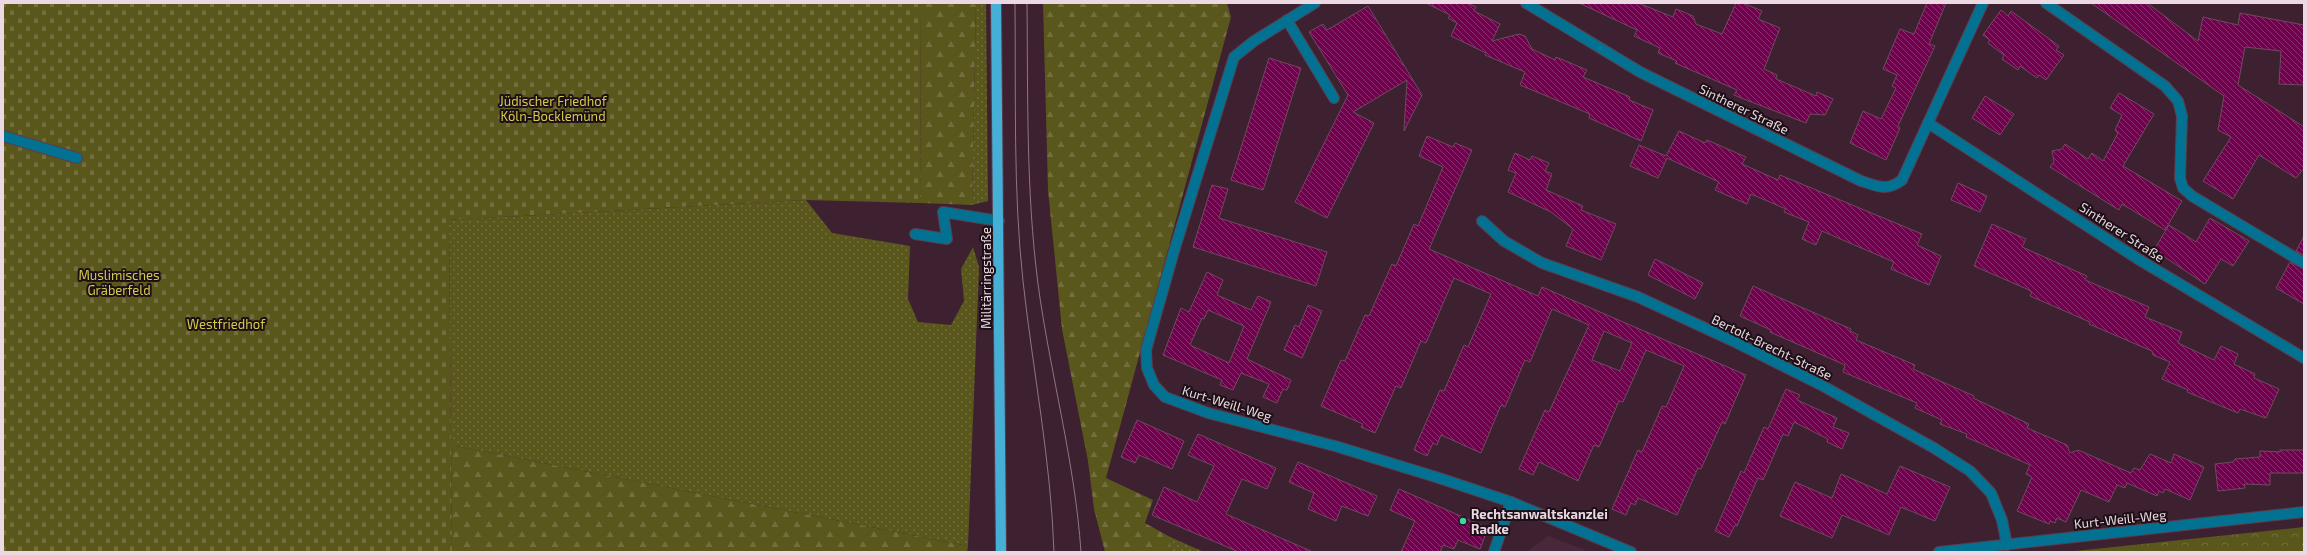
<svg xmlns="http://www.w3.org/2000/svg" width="2307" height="555" font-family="'Exo 2',sans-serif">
  <defs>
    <pattern id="grass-dots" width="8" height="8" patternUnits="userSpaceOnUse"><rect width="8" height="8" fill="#5a571c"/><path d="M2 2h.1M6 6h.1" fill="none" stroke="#726e3d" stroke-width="1.8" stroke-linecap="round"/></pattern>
    <pattern id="forest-firs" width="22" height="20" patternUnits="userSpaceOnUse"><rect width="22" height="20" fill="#5a571c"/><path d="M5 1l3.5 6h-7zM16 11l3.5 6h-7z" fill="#726e3d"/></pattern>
    <pattern id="cemetery-stones" width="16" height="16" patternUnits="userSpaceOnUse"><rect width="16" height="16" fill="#5a571c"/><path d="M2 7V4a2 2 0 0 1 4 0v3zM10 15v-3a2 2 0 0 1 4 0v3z" fill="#726e3d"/></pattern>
    <pattern id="park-crowns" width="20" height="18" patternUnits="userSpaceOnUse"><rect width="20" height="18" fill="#5a571c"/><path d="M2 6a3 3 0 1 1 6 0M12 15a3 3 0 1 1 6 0" fill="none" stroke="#726e3d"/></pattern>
    <pattern id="building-back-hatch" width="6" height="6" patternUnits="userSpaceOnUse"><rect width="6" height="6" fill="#71004f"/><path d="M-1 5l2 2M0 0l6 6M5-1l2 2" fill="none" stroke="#8c3170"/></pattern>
  </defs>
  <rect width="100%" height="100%" fill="#3d2131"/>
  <path fill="#4a283b" d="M 1548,536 L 1590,552 L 1527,552 Z"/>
  <g fill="url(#grass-dots)">
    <path d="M 976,3 L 986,3 L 988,201 L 972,205 Z"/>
    <path d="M 806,200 L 832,233 L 910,246 L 908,299 L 918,322 L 951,325 L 964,301 L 961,269 L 973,247 L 979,267 L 968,546 L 451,445 L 449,220 Z"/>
    <path d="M 1170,537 L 1204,552 L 1171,552 Z"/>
  </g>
  <g fill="url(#forest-firs)">
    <path d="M 921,3 L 976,3 L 972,205 L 920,203 Z"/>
    <path d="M 1043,3 L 1227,3 L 1231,17 L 1106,478 L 1153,500 L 1145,523 L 1170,537 L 1171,552 L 1105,552 L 1094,509 L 1088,461 L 1062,329 L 1048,190 Z"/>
    <path d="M 451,445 L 968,546 L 967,552 L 452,552 Z"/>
  </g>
  <path fill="url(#cemetery-stones)" d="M 3,3 L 921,3 L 920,203 L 806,200 L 449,220 L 452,552 L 3,552 Z"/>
  <path fill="url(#park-crowns)" d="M 2304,527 L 2304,552 L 2066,552 Z"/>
  <g fill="url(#building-back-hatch)" stroke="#6c4c5d" fill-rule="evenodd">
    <path d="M 1426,3 L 1467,3 L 1476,7 L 1474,11 L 1500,24 L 1492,41 L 1519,34 L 1525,36 L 1532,49 L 1555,60 L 1556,57 L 1587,70 L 1583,77 L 1630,97 L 1629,100 L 1653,110 L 1641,141 L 1589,118 L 1590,114 L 1520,85 L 1525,72 L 1485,55 L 1486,53 L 1451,36 L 1457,23 L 1448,18 L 1450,15 Z"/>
    <path d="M 1579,3 L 1638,3 L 1673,17 L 1676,9 L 1693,16 L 1696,24 L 1722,34 L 1736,3 L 1743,3 L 1762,11 L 1758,19 L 1780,28 L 1764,69 L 1777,75 L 1776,79 L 1816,96 L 1817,92 L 1833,99 L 1825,115 L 1810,114 L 1806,123 L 1754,103 L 1734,95 L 1737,90 L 1675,63 L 1677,61 L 1658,53 L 1660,48 L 1634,36 L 1637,30 Z"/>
    <path d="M 1927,3 L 1946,3 L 1929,44 L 1935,46 L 1898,126 L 1900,128 L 1886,160 L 1850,143 L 1863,111 L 1881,119 L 1896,88 L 1892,86 L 1897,75 L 1883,69 L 1900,29 L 1914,34 Z"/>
    <path d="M 2091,3 L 2147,3 L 2198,41 L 2203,17 L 2238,25 L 2240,13 L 2304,25 L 2304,85 L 2279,84 L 2281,51 L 2245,47 L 2238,85 L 2304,127 L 2304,168 L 2296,178 L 2259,155 L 2233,199 L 2203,181 L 2231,137 L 2218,130 L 2224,96 Z"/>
    <path d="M 1368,6 L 1422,95 L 1404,131 L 1407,80 L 1353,112 L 1374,123 L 1327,218 L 1295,202 L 1348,95 L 1309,32 L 1323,24 L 1327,30 Z"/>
    <path d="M 2001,10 L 2008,16 L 2011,11 L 2059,46 L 2056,50 L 2064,55 L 2046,80 L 2039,75 L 2037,78 L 2020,66 L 2018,70 L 2002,59 L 2004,55 L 1988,43 L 1990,40 L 1983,35 Z"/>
    <path d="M 1269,58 L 1301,68 L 1263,190 L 1231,180 Z"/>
    <path d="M 2119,93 L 2154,114 L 2123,166 L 2182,201 L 2165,230 L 2122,204 L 2119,210 L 2050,167 L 2054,162 L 2052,151 L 2062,149 L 2065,144 L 2088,159 L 2092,153 L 2103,161 L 2118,133 L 2115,130 L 2122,115 L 2110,108 Z"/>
    <path d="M 1985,96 L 2014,114 L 2000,135 L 1972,118 Z"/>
    <path d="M 1679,131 L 1705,143 L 1707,140 L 1746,157 L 1742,164 L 1778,180 L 1780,175 L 1922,234 L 1917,245 L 1941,256 L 1929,285 L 1891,269 L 1894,262 L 1822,231 L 1816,245 L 1802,239 L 1809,222 L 1784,212 L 1786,209 L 1751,194 L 1747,204 L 1715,190 L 1719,182 L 1667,158 L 1658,178 L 1630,166 L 1639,145 L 1666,156 Z"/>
    <path d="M 1427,136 L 1453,147 L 1455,143 L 1472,150 L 1429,249 L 1538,296 L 1542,287 L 1746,375 L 1725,424 L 1722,422 L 1701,469 L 1698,468 L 1677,515 L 1638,498 L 1635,505 L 1631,503 L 1626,515 L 1612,509 L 1638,450 L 1642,452 L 1662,406 L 1666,407 L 1684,366 L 1646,350 L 1623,402 L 1619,401 L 1599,447 L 1594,445 L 1578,481 L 1539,462 L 1533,475 L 1519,469 L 1545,410 L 1549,412 L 1589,325 L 1552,309 L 1530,362 L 1525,360 L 1505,407 L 1501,405 L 1481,453 L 1441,435 L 1437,445 L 1433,443 L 1427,456 L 1414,450 L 1440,390 L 1444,391 L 1464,345 L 1468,347 L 1491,294 L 1454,278 L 1426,343 L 1421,341 L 1401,388 L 1396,386 L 1375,433 L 1361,427 L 1363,424 L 1321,406 L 1341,360 L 1345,361 L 1365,315 L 1369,316 L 1392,264 L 1396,266 L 1414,224 L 1418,226 L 1443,167 L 1419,156 ZM 1604,331 L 1632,343 L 1620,371 L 1592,360 Z"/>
    <path d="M 1515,153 L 1530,160 L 1532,156 L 1549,163 L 1545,171 L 1552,174 L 1546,190 L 1583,206 L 1581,210 L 1616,224 L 1601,260 L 1566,246 L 1573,229 L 1551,212 L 1508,192 L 1516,173 L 1508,170 Z"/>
    <path d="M 1958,183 L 1987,196 L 1980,212 L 1951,200 Z"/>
    <path d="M 1212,185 L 1228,189 L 1219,218 L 1327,252 L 1316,286 L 1193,247 Z"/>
    <path d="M 2210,218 L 2249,241 L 2233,266 L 2221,259 L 2205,284 L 2154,250 L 2169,225 L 2196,242 Z"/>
    <path d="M 1992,224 L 2026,239 L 2022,247 L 2087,276 L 2085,280 L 2149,307 L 2145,317 L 2182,332 L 2178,343 L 2214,360 L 2221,346 L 2238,354 L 2234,364 L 2255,374 L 2254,378 L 2279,389 L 2266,418 L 2240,409 L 2238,413 L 2187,392 L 2188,390 L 2162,379 L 2170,362 L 2153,355 L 2152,351 L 2089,324 L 2090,322 L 2030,296 L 2032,292 L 2027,289 L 1974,266 Z"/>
    <path d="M 2304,236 L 2304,255 L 2296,251 Z"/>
    <path d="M 1655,259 L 1703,283 L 1695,299 L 1648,275 Z"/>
    <path d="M 2290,262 L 2304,269 L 2304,304 L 2276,288 Z"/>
    <path d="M 1207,272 L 1223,280 L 1217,295 L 1251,310 L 1258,296 L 1271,302 L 1247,359 L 1291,380 L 1287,390 L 1283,389 L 1277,403 L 1263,397 L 1269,384 L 1241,373 L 1233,390 L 1220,385 L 1222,380 L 1163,355 L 1181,308 L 1189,312 ZM 1208,310 L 1244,326 L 1229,363 L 1190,345 L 1202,318 L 1204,319 Z"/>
    <path d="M 1753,286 L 1851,329 L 1850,331 L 1858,335 L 1856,340 L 1915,365 L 1913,369 L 1974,396 L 1973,398 L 2029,424 L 2027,428 L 2067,445 L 2070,453 L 2078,450 L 2131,473 L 2134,468 L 2140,470 L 2150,454 L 2171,463 L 2174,454 L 2204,467 L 2190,500 L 2165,489 L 2163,493 L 2159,491 L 2157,496 L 2127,483 L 2125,488 L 2117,485 L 2109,502 L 2081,490 L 2066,522 L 2057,518 L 2055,523 L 2050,521 L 2049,524 L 2017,511 L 2032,477 L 2026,474 L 2030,465 L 1966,437 L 1967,434 L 1940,424 L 1942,420 L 1915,408 L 1917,403 L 1843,372 L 1845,365 L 1770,332 L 1771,330 L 1740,316 Z"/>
    <path d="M 1308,305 L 1322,311 L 1302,358 L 1284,350 L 1295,325 L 1299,327 Z"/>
    <path d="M 1786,389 L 1800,395 L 1797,400 L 1837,418 L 1833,427 L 1849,433 L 1842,449 L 1827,442 L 1828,439 L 1794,422 L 1788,436 L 1783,434 L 1763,480 L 1758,478 L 1737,526 L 1735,525 L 1729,537 L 1715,531 L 1741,471 L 1744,473 L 1764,427 L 1768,429 Z"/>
    <path d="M 1137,420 L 1184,441 L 1172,469 L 1139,455 L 1135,463 L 1121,457 Z"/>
    <path d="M 1198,434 L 1276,468 L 1267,489 L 1242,479 L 1226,514 L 1313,552 L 1239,552 L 1152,515 L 1164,487 L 1197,502 L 1214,466 L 1188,455 Z"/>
    <path d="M 2280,450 L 2304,450 L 2304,473 L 2270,473 L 2270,485 L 2244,484 L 2245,488 L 2218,491 L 2215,464 L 2233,462 L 2235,459 L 2260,457 L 2260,451 L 2280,452 Z"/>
    <path d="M 1298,462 L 1377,496 L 1368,516 L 1342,506 L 1336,521 L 1308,509 L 1314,493 L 1289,482 Z"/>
    <path d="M 1900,466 L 1950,487 L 1935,521 L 1901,507 L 1889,535 L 1842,515 L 1832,538 L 1780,516 L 1795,482 L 1832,498 L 1841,474 L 1887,494 Z"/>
    <path d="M 1399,489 L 1488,528 L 1480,549 L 1458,540 L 1454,549 L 1443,545 L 1440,552 L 1401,552 L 1415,521 L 1390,510 Z"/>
  </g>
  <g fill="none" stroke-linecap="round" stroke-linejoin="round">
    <defs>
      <g id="minor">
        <path d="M 1315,3 L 1254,41 L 1234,57 L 1174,251 L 1146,350 L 1147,368 L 1154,385 L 1165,397 L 1208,413 L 1335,446 L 1439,478 L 1511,502 L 1631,552"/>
        <path d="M 1526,3 L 1640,72 L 1861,181 C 1878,186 1886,192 1902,180 L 1928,123 L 2138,259 L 2304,358"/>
        <path d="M 2046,3 L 2165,86 L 2178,101 L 2182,116 L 2180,178 L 2183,188 L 2192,196 L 2304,263"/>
        <path d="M 1287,20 L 1334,98"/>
        <path d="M 1928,123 L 1983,3"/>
        <path d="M 3,136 L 77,158"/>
        <path d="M 1482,221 L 1504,241 L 1542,263 L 1638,297 L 1733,341 L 1823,386 L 1934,448 L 1970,471 L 1991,493 L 2002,520 L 2007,545"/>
        <path d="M 915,234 L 947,239 L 943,212 L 999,221"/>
        <path d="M 1494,552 L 1511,502"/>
        <path d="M 1939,552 L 2304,512"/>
      </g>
      <path id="major" d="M 996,3 L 1001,552"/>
    </defs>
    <use href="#minor" stroke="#593e4d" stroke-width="12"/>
    <use href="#major" stroke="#593e4d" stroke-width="12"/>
    <use href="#minor" stroke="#037191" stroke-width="10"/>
    <use href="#major" stroke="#46afd6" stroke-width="10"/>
    <g stroke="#8e7683" stroke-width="1">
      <path d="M 1015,3 C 1016,95 1013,190 1023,281 C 1033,372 1051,461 1054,552"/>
      <path d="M 1027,3 C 1028,97 1026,191 1038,284 C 1050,373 1075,462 1081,552"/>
    </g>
  </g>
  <circle fill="#40d4a2" stroke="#1c0f16" stroke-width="1.5" cx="1463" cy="521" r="4"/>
  <g text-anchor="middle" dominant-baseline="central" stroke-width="4" stroke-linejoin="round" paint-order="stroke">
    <g font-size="13" fill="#d4cc4a" stroke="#1c0f16">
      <text x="553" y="101">Jüdischer Friedhof<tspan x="553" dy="15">Köln-Bocklemünd</tspan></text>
      <text x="119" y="275">Muslimisches<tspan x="119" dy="15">Gräberfeld</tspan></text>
      <text x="226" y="324">Westfriedhof</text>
    </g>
    <g font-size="13" fill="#ebd8e2" stroke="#1c0f16">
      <text transform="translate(1744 109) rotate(26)">Sintherer Straße</text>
      <text transform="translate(2122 232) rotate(33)">Sintherer Straße</text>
      <text transform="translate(986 278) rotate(-90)">Militärringstraße</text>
      <text transform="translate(1772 347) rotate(26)">Bertolt-Brecht-Straße</text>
      <text transform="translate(1227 403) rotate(17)">Kurt-Weill-Weg</text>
      <text transform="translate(2120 519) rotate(-6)">Kurt-Weill-Weg</text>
    </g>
    <g font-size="13" font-weight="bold" fill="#ebd8e2" stroke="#1c0f16" text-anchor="start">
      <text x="1471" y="514">Rechtsanwaltskanzlei<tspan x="1471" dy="15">Radke</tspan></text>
    </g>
  </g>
  <rect width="2307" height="555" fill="none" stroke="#ebd8e2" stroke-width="8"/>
</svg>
